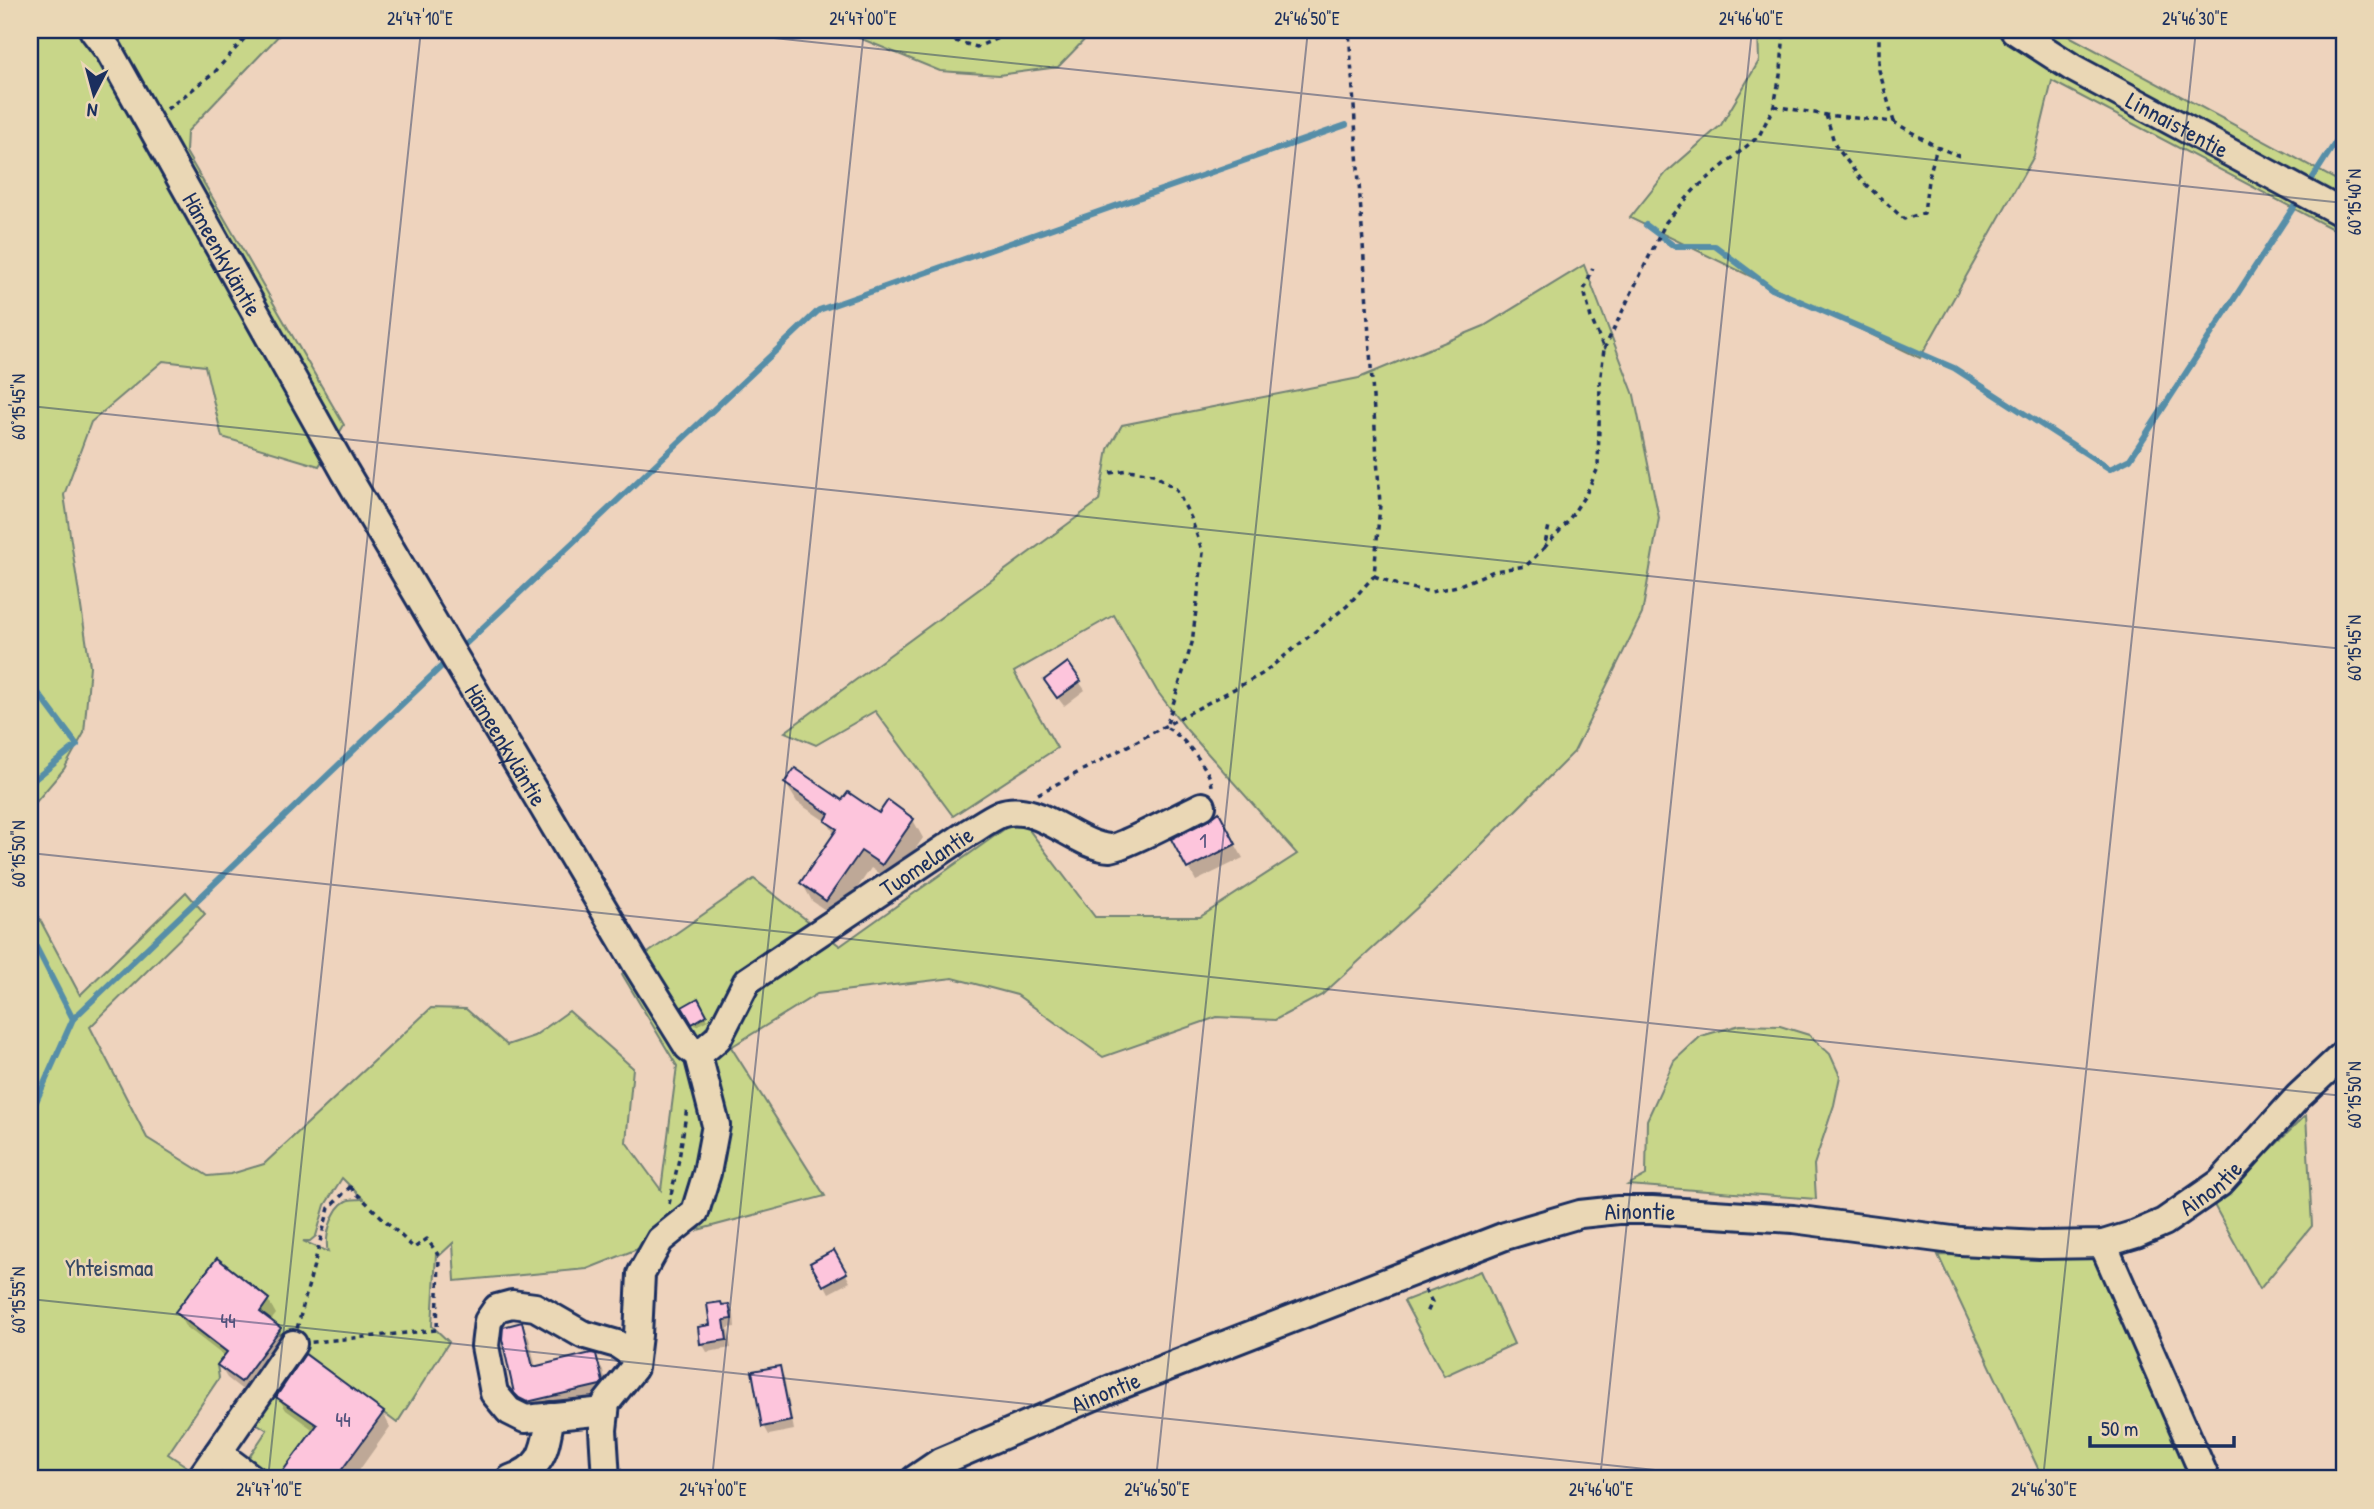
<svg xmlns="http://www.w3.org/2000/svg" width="2374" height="1509" font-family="'Patrick Hand',sans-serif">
  <rect width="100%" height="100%" fill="#eed3bd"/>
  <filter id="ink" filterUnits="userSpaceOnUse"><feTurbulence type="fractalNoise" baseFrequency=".0143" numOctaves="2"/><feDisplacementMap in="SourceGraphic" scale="14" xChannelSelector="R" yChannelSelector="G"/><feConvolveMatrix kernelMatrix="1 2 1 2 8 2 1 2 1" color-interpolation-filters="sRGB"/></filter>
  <g filter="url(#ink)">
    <g fill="#c8d689" stroke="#728274" stroke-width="2" fill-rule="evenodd">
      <path d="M 30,30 L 284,30 L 187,132 L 186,152 L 344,425 L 319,466 L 222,437 L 205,366 L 163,361 L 91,422 L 64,495 L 90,666 L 84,733 L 64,769 L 30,809 Z"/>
      <path d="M 840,30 L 1094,30 L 1058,67 L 999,75 L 940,71 Z"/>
      <path d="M 1758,30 L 1996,30 L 2069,77 L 2344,221 L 2344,235 L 2052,81 L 2034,156 L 1920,358 L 1630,218 L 1666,173 L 1721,125 L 1759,61 Z"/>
      <path d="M 2032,30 L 2058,30 L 2344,184 L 2344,200 L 2179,116 Z"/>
      <path d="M 1584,265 L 1634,395 L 1659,518 L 1642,614 L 1574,752 L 1432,894 L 1322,995 L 1275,1020 L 1217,1017 L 1103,1057 L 1017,995 L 953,978 L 817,994 L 731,1047 L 825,1196 L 660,1240 L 587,1269 L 455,1281 L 453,1243 L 439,1256 L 436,1254 L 432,1326 L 449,1342 L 397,1423 L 278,1333 L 281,1328 L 260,1312 L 269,1299 L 217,1258 L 175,1312 L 227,1352 L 217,1365 L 219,1378 L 168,1454 L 195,1472 L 190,1479 L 30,1479 L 30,901 L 80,995 L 186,892 L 205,914 L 90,1027 L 147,1138 L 208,1176 L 231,1174 L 264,1164 L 431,1008 L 466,1009 L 507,1045 L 534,1036 L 569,1011 L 633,1068 L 626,1142 L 661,1190 L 677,1066 L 622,974 L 635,962 L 754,879 L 840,946 L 1020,818 L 1095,917 L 1200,917 L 1297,854 L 1187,730 L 1157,691 L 1114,615 L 1014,672 L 1057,748 L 953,816 L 875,711 L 816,745 L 785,732 L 1099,501 L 1108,449 L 1122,425 L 1359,378 L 1484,326 ZM 342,1178 L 363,1199 C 358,1199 350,1199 346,1201 C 332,1208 324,1238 328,1252 L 303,1241 L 310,1241 L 316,1236 L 325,1205 Z"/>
      <path d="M 1740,1025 L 1780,1026 L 1809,1035 L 1830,1054 L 1840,1076 L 1834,1105 L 1814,1165 L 1816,1199 L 1628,1185 L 1646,1175 L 1647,1120 L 1674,1061 L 1701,1036 Z"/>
      <path d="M 2306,1115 L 2312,1226 L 2260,1289 L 2214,1205 Z"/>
      <path d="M 1938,1255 L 2100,1257 L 2197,1479 L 2043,1479 Z"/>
      <path d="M 1481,1271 L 1514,1344 L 1444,1376 L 1404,1301 Z"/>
      <path d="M 273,1395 L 317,1425 L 277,1479 L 266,1479 L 232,1457 L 247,1460 L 267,1430 L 253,1421 Z"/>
    </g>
    <g fill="#0003">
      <path d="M 1067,665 L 1085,690 L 1064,706 L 1051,689 Z"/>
      <path d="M 786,784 L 879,816 L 913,820 L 923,838 L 892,883 L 871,868 L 837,918 L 812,901 L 802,883 L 835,835 L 828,823 L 797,802 Z"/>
      <path d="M 1219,815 L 1243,858 L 1196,881 L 1174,840 L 1210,822 Z"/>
      <path d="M 697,1000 L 708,1020 L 696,1026 L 684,1008 Z"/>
      <path d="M 834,1252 L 850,1282 L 829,1293 L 813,1263 Z"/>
      <path d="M 268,1300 L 276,1314 L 270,1322 L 280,1329 L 288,1343 L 249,1395 L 227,1378 L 219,1365 L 225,1357 L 185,1326 L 177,1313 Z"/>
      <path d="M 729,1305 L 734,1314 L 735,1327 L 728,1328 L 731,1348 L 707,1352 L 702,1343 L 722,1307 Z"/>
      <path d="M 521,1324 L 529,1338 L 536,1368 L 595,1356 L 603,1370 L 609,1396 L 608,1399 L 524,1407 L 516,1392 Z"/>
      <path d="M 779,1368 L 784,1377 L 794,1430 L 769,1435 L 764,1426 Z"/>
      <path d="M 278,1397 L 383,1413 L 390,1427 L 353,1479 L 279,1479 L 315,1431 L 286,1410 Z"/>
    </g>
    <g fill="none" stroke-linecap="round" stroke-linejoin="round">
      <g stroke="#568ea8" stroke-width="6">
        <path d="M 2312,179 L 2344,129"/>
        <path d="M 1646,225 L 1674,246 L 1715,246 L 1772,289 L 1954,368 L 2110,469 L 2130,459 L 2295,205"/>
        <path d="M 458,651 L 819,310 L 1346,125"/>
        <path d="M 30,682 L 77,745 L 30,783"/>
        <path d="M 30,935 L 73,1019"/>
        <path d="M 30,1115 L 73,1019 L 447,661"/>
      </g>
    </g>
    <g fill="#fdc5dc" stroke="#1b2f5e" stroke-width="2">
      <path d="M 1068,662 L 1081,681 L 1057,698 L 1044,680 Z"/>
      <path d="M 795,768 L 842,800 L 848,792 L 879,813 L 888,800 L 914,819 L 882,865 L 861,851 L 826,901 L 800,883 L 837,829 L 825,821 L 829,814 L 784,783 Z"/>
      <path d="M 1219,812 L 1236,844 L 1187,869 L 1171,839 L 1209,820 Z"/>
      <path d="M 698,998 L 707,1015 L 692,1024 L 682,1007 Z"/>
      <path d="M 834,1250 L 847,1273 L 823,1286 L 810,1263 Z"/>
      <path d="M 217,1258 L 269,1299 L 260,1312 L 281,1328 L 241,1382 L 217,1365 L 227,1352 L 175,1312 Z"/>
      <path d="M 721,1302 L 722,1305 L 729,1304 L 732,1319 L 724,1320 L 727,1340 L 700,1344 L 698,1327 L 710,1325 L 707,1304 Z"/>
      <path d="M 522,1322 L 533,1367 L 591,1353 L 596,1354 L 603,1382 L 600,1385 L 527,1402 L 519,1398 L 514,1393 L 502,1339 L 503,1327 Z"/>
      <path d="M 305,1354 L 384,1412 L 335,1479 L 277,1479 L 317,1425 L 276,1397 Z"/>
      <path d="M 780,1366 L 791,1421 L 762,1427 L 752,1371 Z"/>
    </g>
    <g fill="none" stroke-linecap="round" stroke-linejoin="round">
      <defs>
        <g id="minor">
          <path id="s1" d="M 93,30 L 109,51 L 345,472 L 635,962 L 688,1047 L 698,1055 L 716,1125 L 707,1173 L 695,1212 L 660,1240 L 641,1274 L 638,1335 L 634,1368 L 606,1403 L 603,1430 L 606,1479"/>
          <path id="s2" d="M 2014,30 L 2073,68 L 2344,214"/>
          <path id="s3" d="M 698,1055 L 718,1038 L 747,981 L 968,833 C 978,827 989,819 1000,814 C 1037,800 1075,846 1110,848 C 1121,848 1187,813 1202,806"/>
          <path d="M 2103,1244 L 2206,1479"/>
          <path d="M 605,1411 L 525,1419 L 509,1411 L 494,1393 L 485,1346 L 488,1321 L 497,1308 L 512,1304 L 535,1307 L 582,1334 L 617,1344 L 635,1356"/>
          <path d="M 218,1453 L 253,1479"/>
          <path d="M 200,1479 L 293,1344"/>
          <path d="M 510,1479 C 545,1466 544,1450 551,1416"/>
          <path id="s4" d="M 915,1479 L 940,1462 L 1111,1389 L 1505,1236 L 1580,1214 L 1618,1210 L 1652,1210 L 1793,1219 L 1960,1241 L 2040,1245 L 2103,1244 L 2136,1234 L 2164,1222 L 2220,1183 L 2298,1097 L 2344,1054"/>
        </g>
      </defs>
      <use href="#minor" stroke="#1b2f5e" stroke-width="32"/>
      <g stroke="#1b2f5e" stroke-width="3.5" stroke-dasharray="5 5" stroke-linecap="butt">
        <path d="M 916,30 L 977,47 L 1017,30"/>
        <path d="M 1877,30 L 1879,32 L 1879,70 L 1894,122"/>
        <path d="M 1774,106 L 1826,115 L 1894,122 L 1937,147 L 1962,157"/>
        <path d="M 167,109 L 214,73 L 252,30"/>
        <path d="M 1826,115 L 1835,145 L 1863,182 L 1904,219 L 1924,213 L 1928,180 L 1937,147"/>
        <path d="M 1604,349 L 1666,222 L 1695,189 L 1759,136 L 1774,106 L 1781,70 L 1784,30"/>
        <path d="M 1110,473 L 1128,470 L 1153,474 L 1176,489 L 1191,518 L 1203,553 L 1192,643 L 1166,727"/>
        <path d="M 1544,548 L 1566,524 L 1586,494 L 1598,468 L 1600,384 L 1604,349 L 1591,318 L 1584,290 L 1593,268"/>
        <path d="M 1374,576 L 1401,586 L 1431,592 L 1457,586 L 1494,571 L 1526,566 L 1544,548 L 1549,526"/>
        <path d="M 1167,728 C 1181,734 1211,770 1212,786"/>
        <path d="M 1038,794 L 1262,674 L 1347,606 L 1374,576 L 1380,504 L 1349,30"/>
        <path d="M 350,1187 L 414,1248 L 427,1239 L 439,1256 L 437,1330 L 293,1344 L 329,1208 Z"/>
        <path d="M 669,1204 L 679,1159 L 687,1108"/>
        <path d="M 1425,1289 L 1432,1302 L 1426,1315"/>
      </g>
      <use href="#minor" stroke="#ead7b5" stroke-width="26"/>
    </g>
  </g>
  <path fill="none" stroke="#1b2f5e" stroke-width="2" stroke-opacity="0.45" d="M 698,30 L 2344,203M 30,406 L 2344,649M 30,853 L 2344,1096M 30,1299 L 1741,1479M 268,1479 L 421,30M 712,1479 L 864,30M 1156,1479 L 1308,30M 1600,1479 L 1752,30M 2043,1479 L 2196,30"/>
  <g text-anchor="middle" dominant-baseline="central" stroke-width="5" stroke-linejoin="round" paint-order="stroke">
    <g font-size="21" fill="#54547e">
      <text x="1203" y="840">1</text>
      <text x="228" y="1320">44</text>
      <text x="343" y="1419">44</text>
    </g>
    <g font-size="24" fill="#1b2f5e" stroke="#ead7b5">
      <text stroke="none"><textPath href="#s2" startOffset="189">Linnaistentie</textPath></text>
      <text stroke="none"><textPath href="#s1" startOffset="259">Hämeenkyläntie</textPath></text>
      <text stroke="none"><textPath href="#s1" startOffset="826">Hämeenkyläntie</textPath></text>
      <text stroke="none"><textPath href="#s3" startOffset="306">Tuomelantie</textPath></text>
      <text stroke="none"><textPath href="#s4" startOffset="1365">Ainontie</textPath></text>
      <text stroke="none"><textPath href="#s4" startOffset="777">Ainontie</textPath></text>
      <text stroke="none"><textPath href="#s4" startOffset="210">Ainontie</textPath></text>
    </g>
    <g font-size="24" fill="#354864" stroke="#ead7b5">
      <text x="109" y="1267">Yhteismaa</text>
    </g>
  </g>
  <rect width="2374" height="1509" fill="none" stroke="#ead7b5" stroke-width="77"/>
  <g transform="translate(94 94) rotate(186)" stroke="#ead7b5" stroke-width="5" paint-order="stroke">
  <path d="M0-5L12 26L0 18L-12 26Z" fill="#1b2f5e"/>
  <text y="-10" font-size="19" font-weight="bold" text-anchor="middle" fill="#1b2f5e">N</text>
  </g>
  <path d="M2090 1436v10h144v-10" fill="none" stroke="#1b2f5e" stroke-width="3.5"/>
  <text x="2101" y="1436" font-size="21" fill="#1b2f5e" stroke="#ead7b5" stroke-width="5" paint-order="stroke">50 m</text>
  <rect x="38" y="38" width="2298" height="1432" fill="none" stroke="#1b2f5e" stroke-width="2.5"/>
  <g font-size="18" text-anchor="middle" fill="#1b2f5e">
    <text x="420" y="25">24°47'10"E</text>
    <text x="863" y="25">24°47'00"E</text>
    <text x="1307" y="25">24°46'50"E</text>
    <text x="1751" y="25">24°46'40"E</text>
    <text x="2195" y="25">24°46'30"E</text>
    <text transform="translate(2355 202) rotate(-90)" y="6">60°15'40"N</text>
    <text transform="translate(19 407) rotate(-90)" y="6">60°15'45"N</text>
    <text transform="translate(2355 648) rotate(-90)" y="6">60°15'45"N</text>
    <text transform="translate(19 854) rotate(-90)" y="6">60°15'50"N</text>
    <text transform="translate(2355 1095) rotate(-90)" y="6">60°15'50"N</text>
    <text transform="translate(19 1300) rotate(-90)" y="6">60°15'55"N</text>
    <text x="269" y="1496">24°47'10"E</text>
    <text x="713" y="1496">24°47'00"E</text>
    <text x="1157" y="1496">24°46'50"E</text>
    <text x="1601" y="1496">24°46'40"E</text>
    <text x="2044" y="1496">24°46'30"E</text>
  </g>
</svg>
